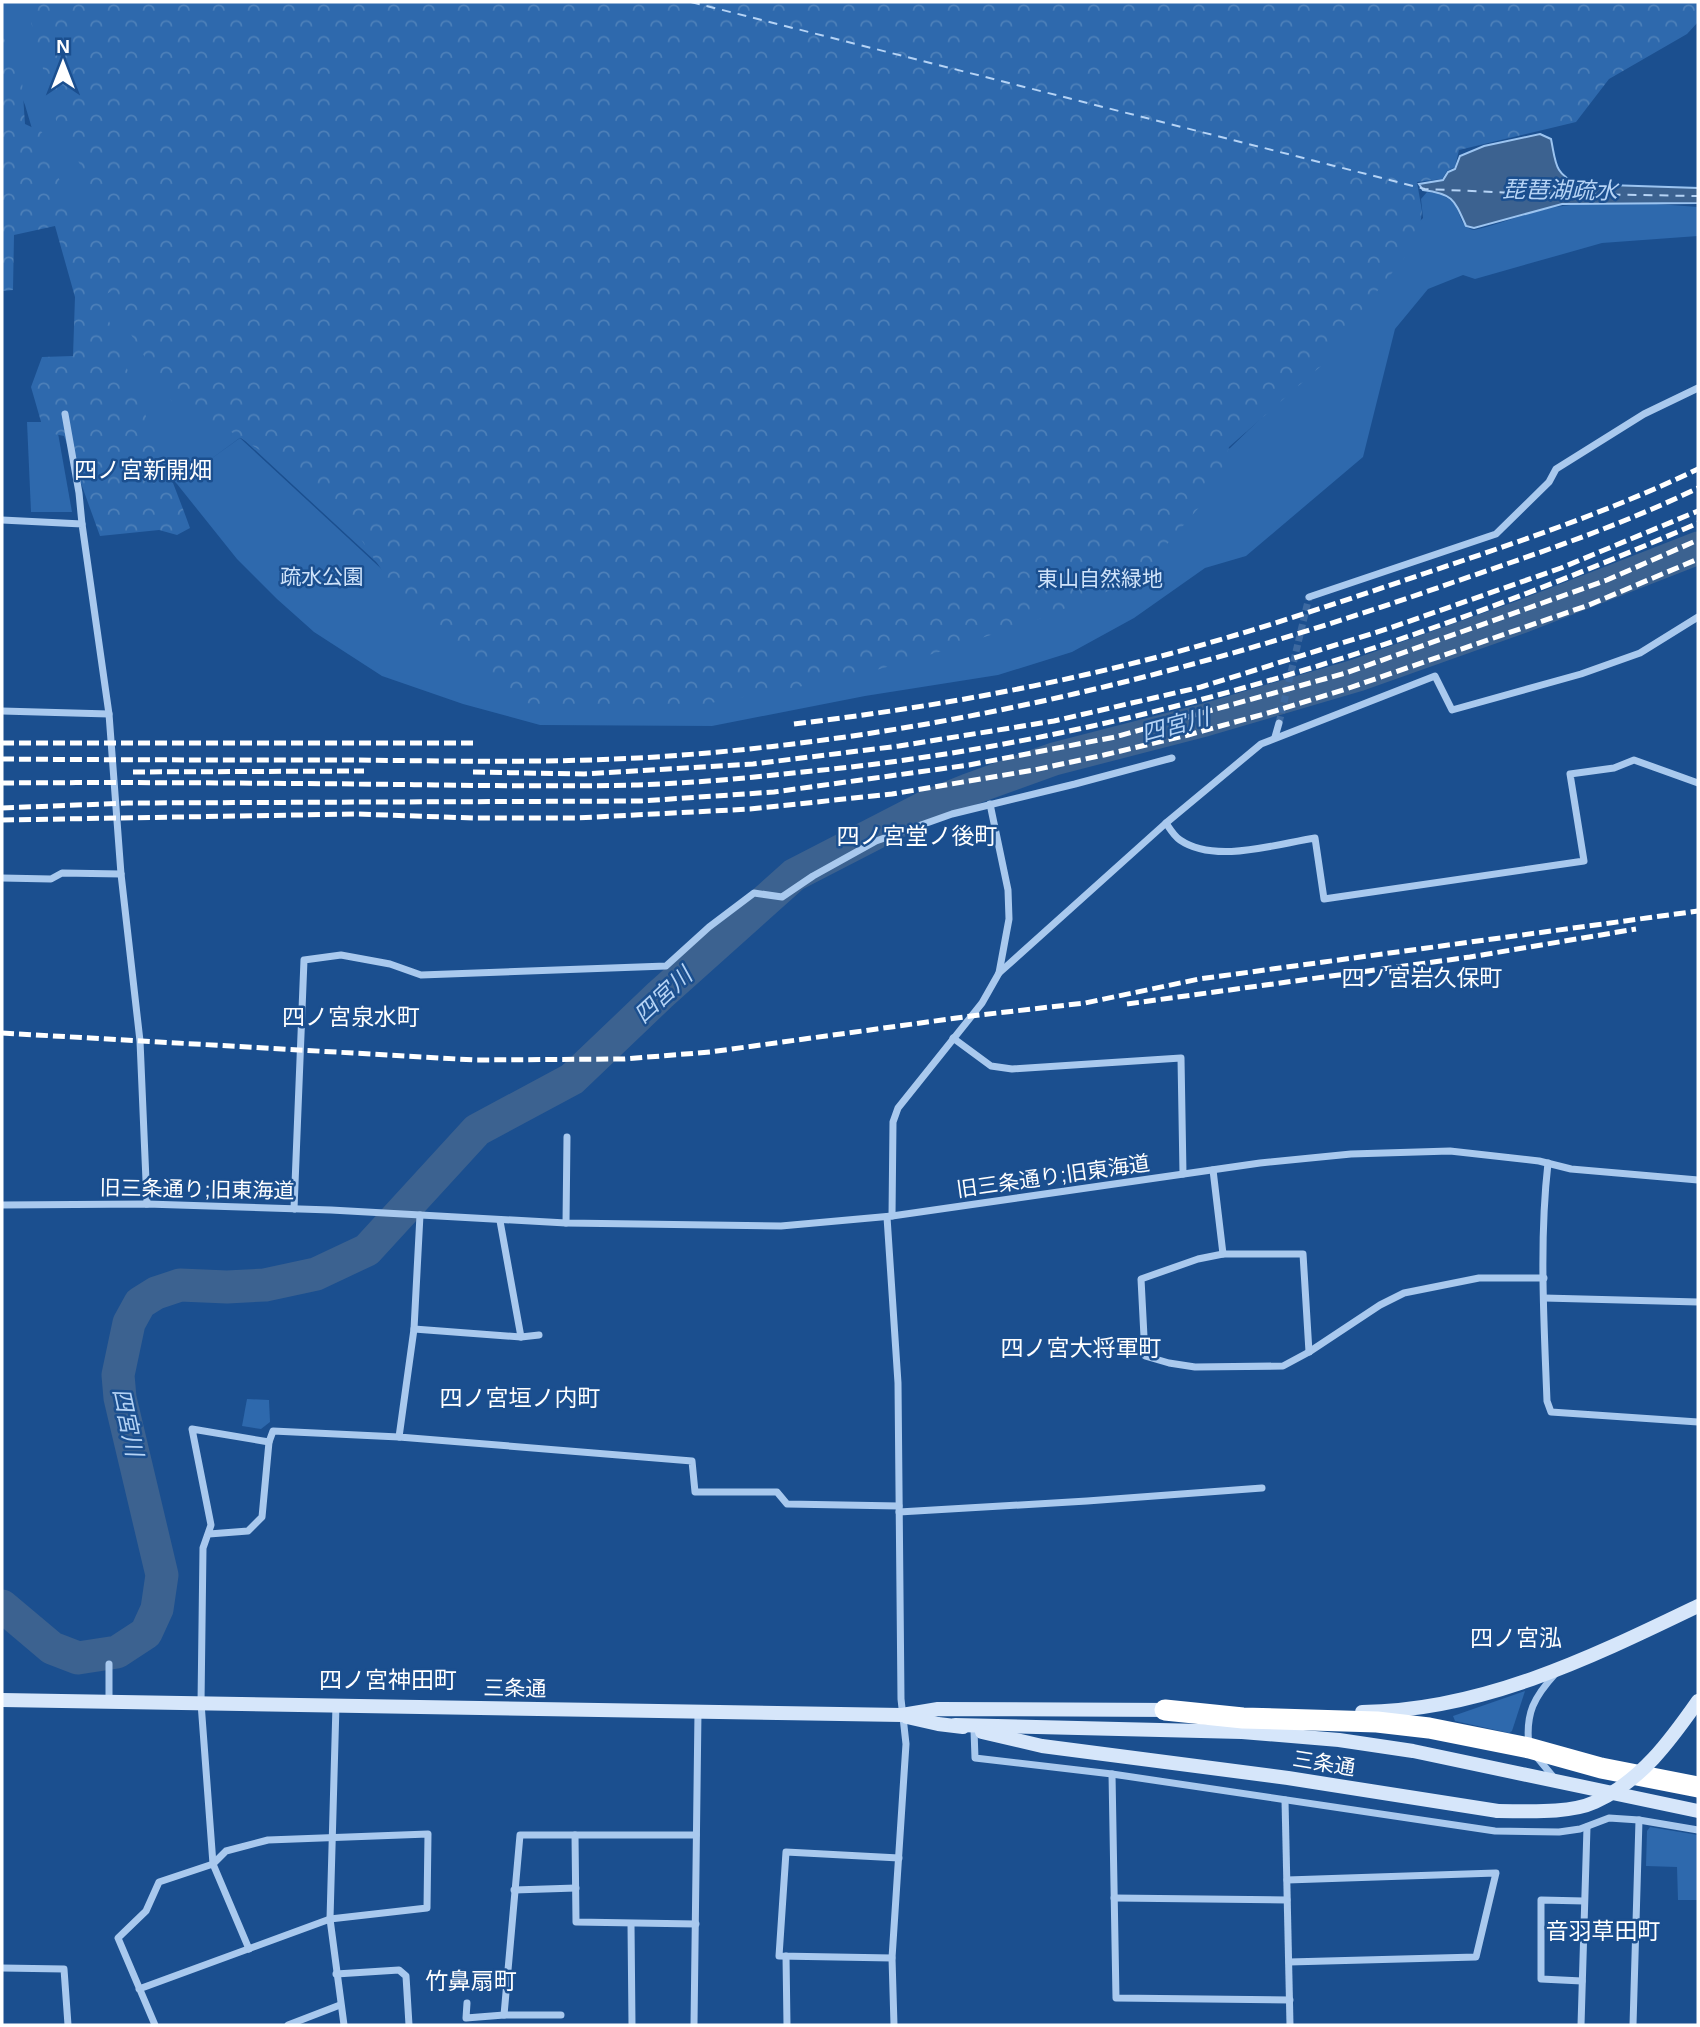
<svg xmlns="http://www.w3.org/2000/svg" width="1700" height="2027" font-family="Helvetica,'Noto Sans JP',sans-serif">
  <defs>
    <pattern id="forest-crowns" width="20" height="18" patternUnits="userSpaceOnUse" patternTransform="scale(1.75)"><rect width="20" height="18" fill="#2e69ad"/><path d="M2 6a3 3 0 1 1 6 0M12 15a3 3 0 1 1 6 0" fill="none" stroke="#4d80b9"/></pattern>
  </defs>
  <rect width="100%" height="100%" fill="#1b4f8f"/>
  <g fill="#2e69ad" fill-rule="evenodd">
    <path d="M 2,2 L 41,2 L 1069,536 L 1230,448 L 1316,365 L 1379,261 L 1423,218 L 1421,199 L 1427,192 C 1470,197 1451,225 1474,230 C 1504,223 1532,210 1563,206 C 1603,199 1657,204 1698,207 L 1698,236 L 1602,243 L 1475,279 L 1463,275 L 1428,289 L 1395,329 L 1363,457 L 1246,556 L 1205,568 L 1134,618 L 1072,652 L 998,675 L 865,696 L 712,726 L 540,725 L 463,704 L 382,676 L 314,632 L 277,599 L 237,559 L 177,484 L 157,463 L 60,224 L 25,105 L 2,50 ZM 241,437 L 415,598 L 414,599 L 240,438 L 204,464 Z"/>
    <path d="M 27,422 L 56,422 L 72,512 L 31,512 Z"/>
    <path d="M 247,1399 L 269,1400 L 270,1422 L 261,1429 L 242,1426 Z"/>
    <path d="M 1525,1691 L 1512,1731 L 1509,1733 L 1455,1721 L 1453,1716 Z"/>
    <path d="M 1650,1827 L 1698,1835 L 1698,1900 L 1678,1900 L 1677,1867 L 1646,1866 L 1647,1831 Z"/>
  </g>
  <path fill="url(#forest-crowns)" d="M 26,2 L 1698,2 L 1698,22 L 1687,34 L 1609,79 L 1576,122 L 1459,150 L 1455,167 L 1447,171 L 1442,179 L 1417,182 L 1422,211 L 1418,241 L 1357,316 L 1329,359 L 1229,447 L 1216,488 L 1161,551 L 1154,573 L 1036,620 L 939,652 L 852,677 L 672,710 L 593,711 L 525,703 L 438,631 L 394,588 L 352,526 L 286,467 L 225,428 L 176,408 L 127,328 L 110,292 L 101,298 C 127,376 162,450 190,528 L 177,535 L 159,530 L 100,536 L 64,436 L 44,432 L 31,387 L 42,357 L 73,356 L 75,297 L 55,226 L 14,235 L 13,290 L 2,291 L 2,34 L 22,80 L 25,124 L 42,132 L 73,217 L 86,215 L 85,174 L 56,120 Z"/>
  <path fill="#3c6290" stroke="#9cc4f0" stroke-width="2" d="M 1540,134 L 1551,139 C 1556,163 1554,174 1578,184 L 1698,188 L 1698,203 L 1562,204 L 1474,228 L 1466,226 C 1454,199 1453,194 1423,190 L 1419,184 L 1443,180 L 1448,172 L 1455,169 L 1460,156 L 1484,146 Z"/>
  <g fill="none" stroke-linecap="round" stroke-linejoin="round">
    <path stroke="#3c6290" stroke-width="33" d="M 2,1606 L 52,1648 L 78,1658 L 117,1652 L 146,1633 L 157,1609 L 162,1575 L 120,1398 L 118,1375 L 129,1323 L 140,1303 L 156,1293 L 180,1285 L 227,1287 L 265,1285 L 316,1274 L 367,1250 L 477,1130 L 572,1079 L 660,995 L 794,875 L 926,807 L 968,790 L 1054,759 L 1205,720 L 1358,675 L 1524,616 L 1698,548"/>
    <path stroke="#b5d3f5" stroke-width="2" stroke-dasharray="9 7" stroke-linecap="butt" d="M 691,2 L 1425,189 L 1517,193 L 1698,196"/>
    <path stroke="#3d69a0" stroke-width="7" stroke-dasharray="7 3.5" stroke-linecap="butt" d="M 1279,723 L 1309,597"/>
    <g stroke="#a9c9ee" stroke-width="7">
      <path d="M 65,414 L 79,493 L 82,524"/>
      <path d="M 2,520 L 82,524 L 109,714 L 121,874 L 140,1041 L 147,1204"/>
      <path d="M 1309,597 L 1496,534 L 1549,482 L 1556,469 L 1644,414 L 1698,388"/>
      <path d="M 2,711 L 109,714"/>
      <path d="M 1275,737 L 1279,723"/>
      <path d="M 1166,823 C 1170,829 1174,836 1180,840 C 1215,864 1276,844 1315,838 L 1324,899 L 1584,861 L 1570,774 L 1614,768 L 1634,760 L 1698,783"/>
      <path d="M 2,878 L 51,879 L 62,873 L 121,874"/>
      <path d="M 999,973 L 1166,823 L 1261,744 L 1435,676 L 1452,710 L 1581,674 L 1640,653 L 1698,617"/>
      <path d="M 953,1038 L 991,1066 L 1012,1069 L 1181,1058 L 1183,1174"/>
      <path d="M 1548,1163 C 1539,1242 1544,1322 1547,1401 L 1551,1412 L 1698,1422"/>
      <path d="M 1213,1170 L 1223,1254 L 1198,1259 L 1141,1279 L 1145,1356 L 1169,1363 L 1195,1367 L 1283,1366 L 1309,1352 L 1380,1305 L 1404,1293 L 1479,1278 L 1544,1278"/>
      <path d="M 2,1205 L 147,1204 L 331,1210 L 566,1223 L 781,1226 L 892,1216 L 1260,1163 L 1351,1154 L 1450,1151 L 1539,1161 L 1571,1169 L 1698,1180"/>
      <path d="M 294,1209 L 304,960 L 341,955 L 390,964 L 421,975 L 666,966 L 709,927 L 754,893 L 782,897 L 813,876 L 876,841 L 952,814 L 1075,784 L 1172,758"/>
      <path d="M 420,1215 L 414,1329 L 399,1437 L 692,1461 L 695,1492 L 777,1492 L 787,1504 L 899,1506"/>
      <path d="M 892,1216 L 893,1122 L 898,1108 L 982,1003 L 999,973 L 1009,919 L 1008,890 L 990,804"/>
      <path d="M 887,1217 L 898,1383 L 901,1699 L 906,1744 L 892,1958 L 894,2025"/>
      <path d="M 500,1221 L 521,1337"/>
      <path d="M 566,1223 L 567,1137"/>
      <path d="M 1223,1254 L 1303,1254 L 1309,1352"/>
      <path d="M 1544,1298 L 1698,1302"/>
      <path d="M 414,1329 L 521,1337 L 539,1335"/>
      <path d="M 269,1442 L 273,1431 L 399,1437"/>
      <path d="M 899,1512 L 1087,1501 L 1262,1488"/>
      <path d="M 209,1534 L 248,1531 L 262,1517 L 269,1442 L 192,1429 L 211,1525 L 203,1548 L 201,1703 L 213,1864 L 249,1949"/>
      <path d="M 109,1664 L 109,1702"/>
      <path d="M 336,1705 L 330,1919 L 344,2025"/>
      <path d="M 974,1730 L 975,1758 L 1112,1774 L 1495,1831 L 1559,1832 L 1580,1829 L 1609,1818 L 1639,1820 L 1698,1830"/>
      <path d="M 1529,1747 C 1525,1713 1534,1697 1556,1673"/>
      <path d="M 1536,1756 L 1555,1779"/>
      <path d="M 1112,1774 L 1116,1998 L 1290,2000"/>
      <path d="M 1285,1800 L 1290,2025"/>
      <path d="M 575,1835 L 576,1922 L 696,1924"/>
      <path d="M 1287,1880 L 1496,1873 L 1476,1957 L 1289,1962"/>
      <path d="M 514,1890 L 576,1888"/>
      <path d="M 1114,1898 L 1287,1900"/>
      <path d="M 631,1924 L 632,2025"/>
      <path d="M 786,1956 L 787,2025"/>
      <path d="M 892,1958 L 779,1956 L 786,1852 L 899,1858"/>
      <path d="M 2,1968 L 64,1969 L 68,2025"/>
      <path d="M 336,1974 L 399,1970 L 406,1976 L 409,2025"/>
      <path d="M 1582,1981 L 1541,1979 L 1541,1900 L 1584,1901"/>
      <path d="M 139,1989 L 330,1919 L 427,1908 L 428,1834 L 268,1840 L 226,1851 L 213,1864 L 159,1882 L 146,1911 L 118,1938 L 155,2025"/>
      <path d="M 467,2003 L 466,2018 L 504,2015"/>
      <path d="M 561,2015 L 504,2015 L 520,1835 L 696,1835"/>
      <path d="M 288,2025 L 340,2005"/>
      <path d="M 694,2025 L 698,1712"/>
      <path d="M 1581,2025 L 1587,1827"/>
      <path d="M 1633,2025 L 1639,1820"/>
    </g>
    <g stroke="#d6e6fa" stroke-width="14">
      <path d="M 2,1700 L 902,1715 L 938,1709 L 1174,1710"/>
      <path d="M 1362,1712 C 1482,1711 1592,1657 1698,1606"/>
      <path d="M 907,1717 L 938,1724 L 963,1727"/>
      <path d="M 955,1725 L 1242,1732 L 1339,1740 L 1413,1751 L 1698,1811"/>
      <path d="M 982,1732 L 1042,1746 L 1288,1778 L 1498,1811"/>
    </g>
    <path stroke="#fff" stroke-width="21" d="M 1165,1710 L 1243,1718 L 1377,1722 L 1429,1728 L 1529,1748 L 1601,1768 L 1698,1787"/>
    <g stroke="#fff" stroke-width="5" stroke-dasharray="12 5" stroke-linecap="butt">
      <path d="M 794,724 C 920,709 1046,687 1169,654 C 1255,631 1341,602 1426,573 C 1518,542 1611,511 1698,469"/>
      <path d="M 2,743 L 478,743"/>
      <path d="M 2,759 C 118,760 234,760 351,760 C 446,761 543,763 638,758 C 917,742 1192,675 1454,582 C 1536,554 1620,526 1698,488"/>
      <path d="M 133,772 L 364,771"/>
      <path d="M 473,772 L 584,774 L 753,764 L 899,746 L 1054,721 L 1201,687 L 1390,628 L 1561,568 L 1698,511"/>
      <path d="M 2,783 C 121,782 240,783 359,784 C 452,785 545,787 638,785 C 693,783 749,778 803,772 C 1113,743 1414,647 1698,523"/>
      <path d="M 2,808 L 128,803 L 641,801 L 774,792 L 969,765 L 1115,737 L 1346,673 L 1607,580 L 1698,540"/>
      <path d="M 2,820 L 356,814 L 474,818 L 576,818 L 750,809 L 892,794 L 1034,770 L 1104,755 L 1188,735 L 1275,711 L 1346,689 L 1589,605 L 1698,559"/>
      <path d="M 1127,1004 L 1470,957 L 1636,929"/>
      <path d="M 2,1033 L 475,1060 L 624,1059 L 710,1052 L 971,1016 L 1085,1003 L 1199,979 L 1698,911"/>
    </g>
    <path stroke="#d6e6fa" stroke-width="14" d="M 1498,1811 C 1527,1811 1569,1814 1595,1802 C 1641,1781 1670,1741 1698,1701"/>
  </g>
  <g text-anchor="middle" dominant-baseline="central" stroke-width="5" stroke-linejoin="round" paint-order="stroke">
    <g font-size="21" fill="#cfe3fa" stroke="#1b4f8f">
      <text x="322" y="576">疏水公園</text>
      <text x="1100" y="578">東山自然緑地</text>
    </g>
    <g font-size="21" fill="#fff" stroke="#1b4f8f">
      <text transform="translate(1053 1176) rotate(-8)">旧三条通り;旧東海道</text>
      <text transform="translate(197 1189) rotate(1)">旧三条通り;旧東海道</text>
      <text transform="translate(515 1688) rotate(1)">三条通</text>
      <text transform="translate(1324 1763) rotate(9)">三条通</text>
    </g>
    <g font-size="23" font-style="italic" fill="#b5d3f5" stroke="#1b4f8f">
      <text transform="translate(1560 190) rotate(1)">琵琶湖疏水</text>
      <text transform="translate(1175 725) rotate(-15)">四宮川</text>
      <text transform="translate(663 995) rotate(-43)">四宮川</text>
      <text transform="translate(128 1422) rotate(78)">四宮川</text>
    </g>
    <g font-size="23" fill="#fff" stroke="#1b4f8f">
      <text x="143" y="470">四ノ宮新開畑</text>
      <text x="917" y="836">四ノ宮堂ノ後町</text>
      <text x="1422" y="978">四ノ宮岩久保町</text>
      <text x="351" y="1017">四ノ宮泉水町</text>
      <text x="1081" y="1348">四ノ宮大将軍町</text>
      <text x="520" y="1398">四ノ宮垣ノ内町</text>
      <text x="1516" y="1638">四ノ宮泓</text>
      <text x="388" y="1680">四ノ宮神田町</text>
      <text x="1603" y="1931">音羽草田町</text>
      <text x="471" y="1981">竹鼻扇町</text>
    </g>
  </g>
  <rect width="1700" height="2027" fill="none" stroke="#ffffff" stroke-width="7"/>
  <g transform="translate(63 63)" stroke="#1b4f8f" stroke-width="5" paint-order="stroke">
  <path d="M0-5L12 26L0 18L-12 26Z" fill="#ffffff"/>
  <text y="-10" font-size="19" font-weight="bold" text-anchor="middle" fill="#ffffff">N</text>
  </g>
</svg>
